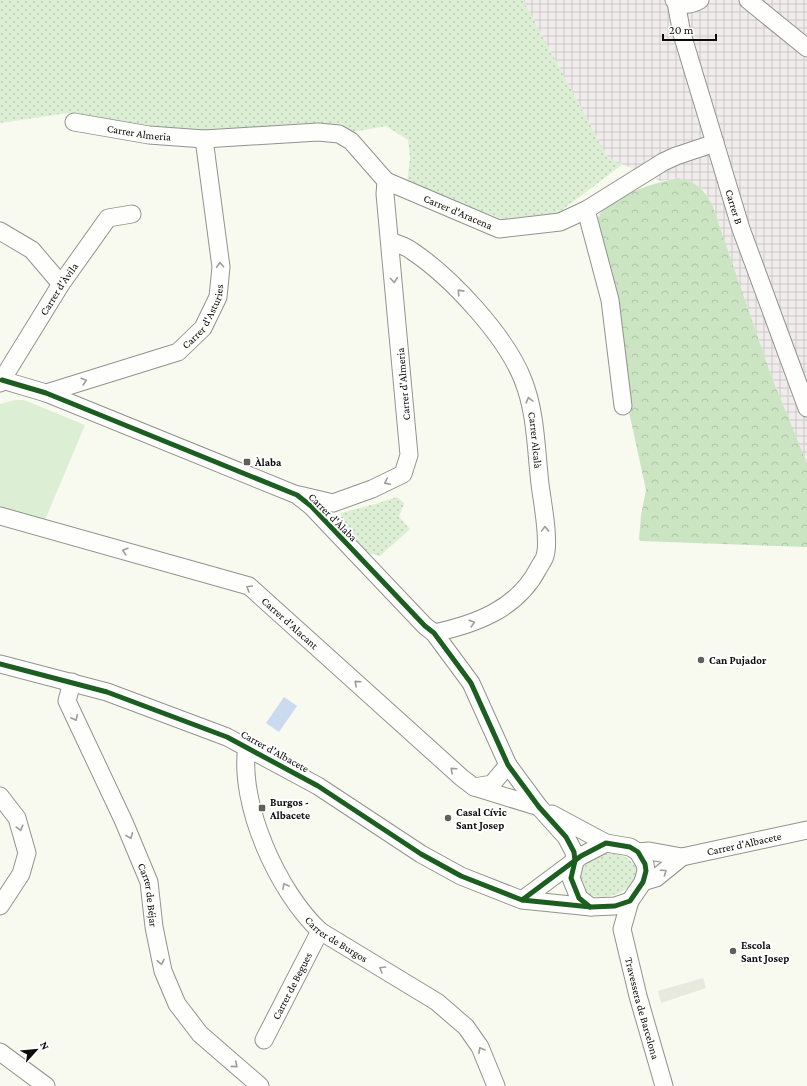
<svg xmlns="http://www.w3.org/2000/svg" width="807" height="1086" font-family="'Crimson Pro',serif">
  <defs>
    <pattern id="industrial-grid" width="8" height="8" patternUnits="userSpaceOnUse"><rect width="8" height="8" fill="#f0ecec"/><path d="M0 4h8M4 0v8" fill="none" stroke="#cdc9c9"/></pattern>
    <pattern id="grass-dots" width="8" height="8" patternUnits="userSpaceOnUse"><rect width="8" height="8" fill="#dceed3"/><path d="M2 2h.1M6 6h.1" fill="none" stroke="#bccbb4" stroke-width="1.8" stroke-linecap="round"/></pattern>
    <pattern id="forest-crowns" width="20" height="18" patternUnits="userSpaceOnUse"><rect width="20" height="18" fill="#cbe5c2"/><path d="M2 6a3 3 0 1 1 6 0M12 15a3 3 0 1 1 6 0" fill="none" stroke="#adc3a6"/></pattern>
  </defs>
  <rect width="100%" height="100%" fill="#f8faf0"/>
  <path fill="url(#industrial-grid)" d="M 523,0 L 807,0 L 807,463 L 772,378 L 712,204 L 704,190 L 680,178 L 660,181 L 608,158 Z"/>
  <g fill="url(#grass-dots)">
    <path d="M 0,0 L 523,0 L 608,158 L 623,164 L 558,213 L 502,219 L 407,182 L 410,158 L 408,140 L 386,126 L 353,132 L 209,134 L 68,113 L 0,123 Z"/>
    <path d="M 397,497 L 404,503 L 399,517 L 410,529 L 380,556 L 368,553 L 341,522 L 341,513 L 375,504 Z"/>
    <path d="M 609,853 C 622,854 631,858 637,869 C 637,873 636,878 634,881 C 626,895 596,903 584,891 C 582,888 580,883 580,879 C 578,863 596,856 609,853 Z"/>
  </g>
  <path fill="url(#forest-crowns)" d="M 679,178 C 697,183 703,188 712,204 L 772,378 L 807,463 L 807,547 L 640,541 L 639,539 L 641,515 L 646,490 L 626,398 L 596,221 C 598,218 600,213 603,210 C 616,195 659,181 679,178 Z"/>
  <path fill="#dceed3" d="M 15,400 L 24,400 L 85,425 L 45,520 L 0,507 L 0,404 Z"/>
  <path fill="#e8e9dd" d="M 703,978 L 706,988 L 661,1003 L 658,991 Z"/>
  <path fill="#cadaef" d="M 284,697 L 297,706 L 279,732 L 266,723 Z"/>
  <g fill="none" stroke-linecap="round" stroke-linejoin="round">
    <defs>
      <g id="minor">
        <path d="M 674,0 C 682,6 691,5 700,0"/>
        <path d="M 748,0 L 807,48"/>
        <path id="s1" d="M 676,2 L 682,34 L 741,229 L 807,408"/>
        <path id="s2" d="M 74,122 L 149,135 L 204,139 L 318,132 L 339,134 L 351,141 L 386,181 L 499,229 L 560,222 L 586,210 L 663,162 L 676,156 L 715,143"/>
        <path d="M 586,210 L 610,300 L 623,406"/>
        <path d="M 0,231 L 32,250 L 61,284"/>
        <path id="s3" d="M 390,241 C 397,244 406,246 412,251 C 451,277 506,336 523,380 C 536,412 536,450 540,484 C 542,501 550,540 545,556 C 544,560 540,565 538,569 C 517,609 476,624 434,633"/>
        <path d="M 2,380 L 46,393 L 297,495 L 311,506 L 425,626 L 434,633 L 471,683 L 508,765 L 539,807 L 566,837 L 574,852 L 575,861 L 571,878 L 579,898 L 591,907"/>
        <path id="s4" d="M 0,383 L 61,284 L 108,218 L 132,214"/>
        <path id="s5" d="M 46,393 L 178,352 L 203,328 L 218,297 L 221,267 L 204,139"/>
        <path d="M 299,495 L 333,503 L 372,489 L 403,474 L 409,455 L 385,194 L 386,181"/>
        <path id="s6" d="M 0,516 L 249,586 L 462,778 L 474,787 L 539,807"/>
        <path d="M 0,664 L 107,692 L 227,737 L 318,786 L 421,854 L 461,876 L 522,900 L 591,907 L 615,906 L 630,901 L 643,882 L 646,871 L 645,864 L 638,852 L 630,847 L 606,843 L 581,856 L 522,900"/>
        <path id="s7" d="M 72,682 L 67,701 L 124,822 L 149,882 L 154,927 L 163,971 L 177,1004 L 200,1034 L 260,1086"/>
        <path id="s8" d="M 247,746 C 238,804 278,892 320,931 L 437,1002 L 466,1027 L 480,1047 L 496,1086"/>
        <path d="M 474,787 L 492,784 L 508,765"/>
        <path d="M 0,796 L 17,818 L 27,853 L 21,874 L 0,906"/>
        <path d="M 552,814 L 606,843"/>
        <path id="s9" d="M 638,852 L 649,851 L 682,857 L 807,830"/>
        <path d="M 643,882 L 656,878 L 682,857"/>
        <path id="s10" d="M 630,901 L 622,929 L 638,996 L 664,1086"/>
        <path id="s11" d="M 264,1040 L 320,931"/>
        <path d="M 0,1052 L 46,1086"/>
      </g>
    </defs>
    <use href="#minor" stroke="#92938f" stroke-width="19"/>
    <use href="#minor" stroke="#fefefd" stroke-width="17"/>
    <defs>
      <g id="cycleway">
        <path d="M 2,380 L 46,393 L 297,495 L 311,506 L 425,626 L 434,633 L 471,683 L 508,765 L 539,807 L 566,837 L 574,852 L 575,861 L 571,878 L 579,898 L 590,907"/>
        <path d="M 0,664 L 107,692 L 227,737 L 318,786 L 421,854 L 461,876 L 522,900 L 591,907 L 615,906 L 630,901 L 643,882 L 646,871 L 645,864 L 638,852 L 630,847 L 606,843 L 581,856 L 522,900"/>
      </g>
    </defs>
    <use href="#cycleway" stroke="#fff" stroke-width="8"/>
    <use href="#cycleway" stroke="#1b5e20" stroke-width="5"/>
  </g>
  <defs><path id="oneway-chevron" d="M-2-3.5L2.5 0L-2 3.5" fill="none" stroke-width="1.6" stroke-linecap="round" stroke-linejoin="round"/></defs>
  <g stroke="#9d9d9d">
    <use href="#oneway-chevron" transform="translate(220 265) rotate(-93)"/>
    <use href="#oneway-chevron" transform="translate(394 280) rotate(85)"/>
    <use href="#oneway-chevron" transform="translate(460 292) rotate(-132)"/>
    <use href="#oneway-chevron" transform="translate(84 381) rotate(-17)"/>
    <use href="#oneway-chevron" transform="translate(529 400) rotate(-105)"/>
    <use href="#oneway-chevron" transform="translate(387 482) rotate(154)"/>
    <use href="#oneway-chevron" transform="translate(545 529) rotate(-92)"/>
    <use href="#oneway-chevron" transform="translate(125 551) rotate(-164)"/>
    <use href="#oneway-chevron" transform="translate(249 588) rotate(-150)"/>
    <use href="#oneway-chevron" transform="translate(472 623) rotate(-17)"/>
    <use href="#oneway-chevron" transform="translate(357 683) rotate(-138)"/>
    <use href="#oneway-chevron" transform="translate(75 718) rotate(65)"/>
    <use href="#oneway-chevron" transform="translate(453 770) rotate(-138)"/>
    <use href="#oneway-chevron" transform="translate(20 828) rotate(75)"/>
    <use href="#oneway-chevron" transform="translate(130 836) rotate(68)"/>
    <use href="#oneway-chevron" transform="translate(664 872) rotate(-35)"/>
    <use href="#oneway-chevron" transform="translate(285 886) rotate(-119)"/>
    <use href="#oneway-chevron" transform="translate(161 962) rotate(79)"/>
    <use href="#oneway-chevron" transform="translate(382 969) rotate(-149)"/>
    <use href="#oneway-chevron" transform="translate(481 1050) rotate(-119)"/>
    <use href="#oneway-chevron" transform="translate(235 1065) rotate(41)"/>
  </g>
  <g fill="#5f5f5c" stroke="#fff" stroke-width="1.5">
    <rect x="243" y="458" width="8" height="8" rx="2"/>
    <circle cx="701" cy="660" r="4"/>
    <rect x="258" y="804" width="8" height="8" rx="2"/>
    <circle cx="448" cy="818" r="4"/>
    <circle cx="733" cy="951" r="4"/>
  </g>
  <g text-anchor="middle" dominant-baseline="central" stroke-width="4" stroke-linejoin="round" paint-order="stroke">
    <g font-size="11" fill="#0c0c0c" stroke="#fff">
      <text stroke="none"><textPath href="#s2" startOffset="66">Carrer Almeria</textPath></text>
      <text stroke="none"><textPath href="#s1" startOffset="213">Carrer B</textPath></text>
      <text stroke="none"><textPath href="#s2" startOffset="412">Carrer d'Aracena</textPath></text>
      <text stroke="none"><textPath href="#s4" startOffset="111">Carrer d'Àvila</textPath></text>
      <text stroke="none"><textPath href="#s5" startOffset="183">Carrer d'Asturies</textPath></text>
      <text transform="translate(403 384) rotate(-95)">Carrer d'Almeria</text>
      <text stroke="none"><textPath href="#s3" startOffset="258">Carrer Alcalà</textPath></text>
      <text transform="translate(333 517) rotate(45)">Carrer d'Àlaba</text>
      <text stroke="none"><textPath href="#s6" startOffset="314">Carrer d'Alacant</textPath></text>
      <text transform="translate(275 751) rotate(29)">Carrer d'Albacete</text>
      <text stroke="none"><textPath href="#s9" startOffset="108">Carrer d'Albacete</textPath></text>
      <text stroke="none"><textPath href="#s7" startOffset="231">Carrer de Béjar</textPath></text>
      <text stroke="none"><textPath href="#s8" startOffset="223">Carrer de Burgos</textPath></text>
      <text stroke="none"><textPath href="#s11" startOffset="61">Carrer de Begues</textPath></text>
      <text stroke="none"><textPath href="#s10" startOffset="111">Travessera de Barcelona</textPath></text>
    </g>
    <g font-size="11" font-weight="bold" fill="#0c0c0c" stroke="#fff" text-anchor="start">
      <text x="255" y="462">Àlaba</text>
      <text x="709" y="660">Can Pujador</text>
      <text x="270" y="802">Burgos -<tspan x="270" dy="13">Albacete</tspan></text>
      <text x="456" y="812">Casal Cívic<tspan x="456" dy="13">Sant Josep</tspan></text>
      <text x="741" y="945">Escola<tspan x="741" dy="13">Sant Josep</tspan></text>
    </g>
  </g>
  <g transform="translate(36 1050) rotate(63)" stroke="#ffffff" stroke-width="3" paint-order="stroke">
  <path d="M0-3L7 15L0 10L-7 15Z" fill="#0c0c0c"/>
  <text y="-6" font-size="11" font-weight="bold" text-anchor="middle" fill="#0c0c0c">N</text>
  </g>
  <path d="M663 34v6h53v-6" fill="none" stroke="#0c0c0c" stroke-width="2"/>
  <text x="669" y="34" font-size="12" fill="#0c0c0c" stroke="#ffffff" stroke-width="3" paint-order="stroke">20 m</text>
</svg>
